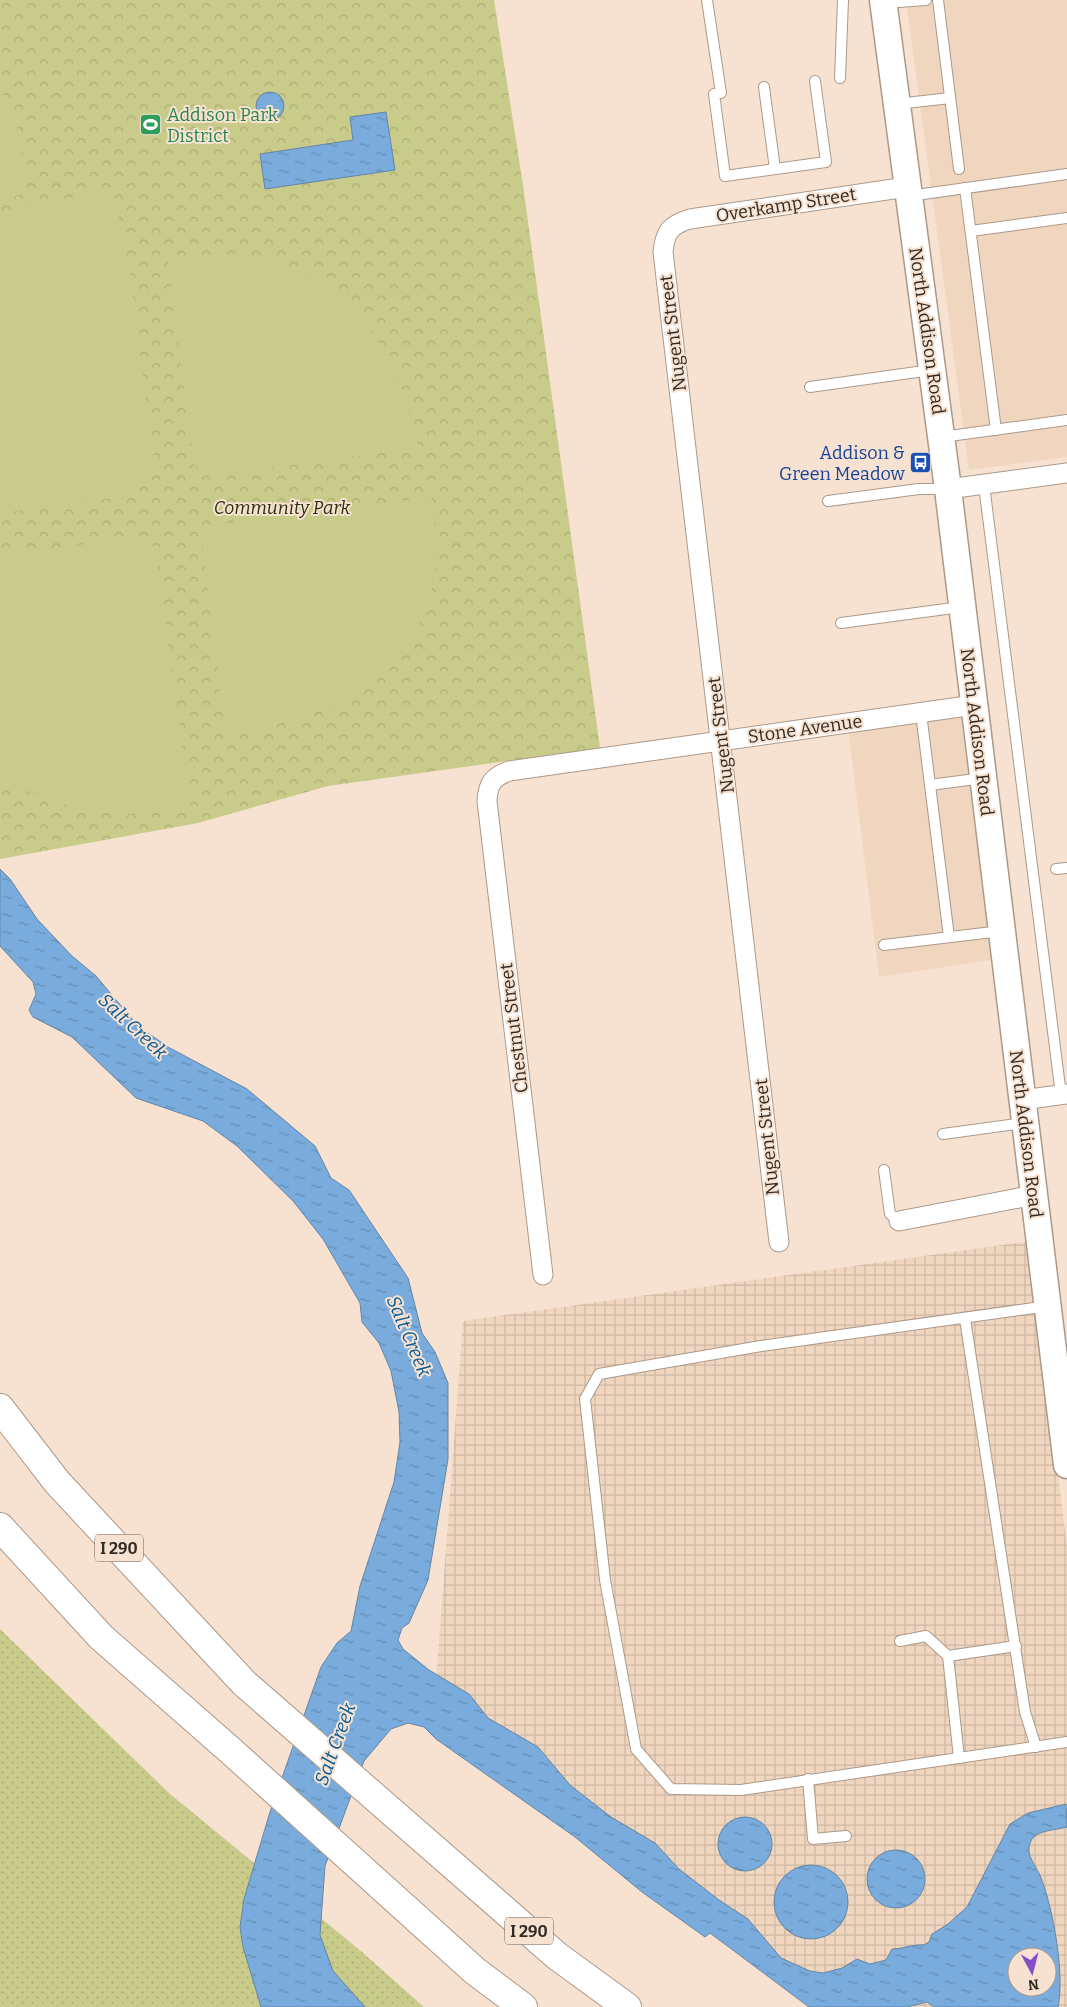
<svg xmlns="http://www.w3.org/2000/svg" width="1067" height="2007" font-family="Bitter,serif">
  <defs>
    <pattern id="industrial-grid" width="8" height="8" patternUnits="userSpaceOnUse" patternTransform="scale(1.25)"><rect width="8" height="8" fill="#f0d6bf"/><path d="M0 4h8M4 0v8" fill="none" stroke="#ceb8a4"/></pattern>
    <pattern id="grass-dots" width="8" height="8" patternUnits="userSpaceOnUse" patternTransform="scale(1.25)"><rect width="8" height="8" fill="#c8cb89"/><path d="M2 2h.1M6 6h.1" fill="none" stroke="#acae76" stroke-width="1.8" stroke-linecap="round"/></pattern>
    <pattern id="park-crowns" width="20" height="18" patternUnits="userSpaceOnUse" patternTransform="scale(1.25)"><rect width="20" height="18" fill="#c8cb89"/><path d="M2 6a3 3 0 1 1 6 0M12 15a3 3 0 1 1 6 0" fill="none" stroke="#acae76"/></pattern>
    <pattern id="water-ripples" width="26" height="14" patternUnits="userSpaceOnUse" patternTransform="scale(1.25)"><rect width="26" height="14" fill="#79acdc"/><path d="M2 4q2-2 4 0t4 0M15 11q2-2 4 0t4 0" fill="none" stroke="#648cb2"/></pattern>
  </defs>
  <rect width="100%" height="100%" fill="#f7e2d1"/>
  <g fill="#f0d6bf">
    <path d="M 906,0 L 1067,0 L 1067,457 L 969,470 Z"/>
    <path d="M 959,702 L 991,960 L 879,977 L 848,728 Z"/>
  </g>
  <path fill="url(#industrial-grid)" fill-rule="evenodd" d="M 1030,1241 L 1067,1548 L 1067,2007 L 828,2007 L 436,1682 L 463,1321 ZM 1017,1957 L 1047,1957 L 1047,1987 L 1017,1987 Z"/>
  <path fill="url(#grass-dots)" d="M 0,1629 L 169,1793 L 362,1952 L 424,2007 L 0,2007 Z"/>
  <path fill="url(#park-crowns)" d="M 0,0 L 494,0 L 523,185 L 600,748 L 328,786 L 198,823 L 0,859 Z"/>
  <g fill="#c8cb89">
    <path d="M 0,89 C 22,125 25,153 22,194 L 0,200 Z"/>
    <path d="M 113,190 L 128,259 L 155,468 L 130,496 L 0,513 L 0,212 Z"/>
    <path d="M 230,254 C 253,256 276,259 297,268 C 367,302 406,374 418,448 L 211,476 L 194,465 L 168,261 Z"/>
    <path d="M 431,497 C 458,650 365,717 225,733 L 202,541 L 214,525 Z"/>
    <path d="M 140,537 L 155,548 L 191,808 C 127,821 55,813 0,774 L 0,555 Z"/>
  </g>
  <g fill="url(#water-ripples)" stroke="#6485a5" fill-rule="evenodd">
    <circle cx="270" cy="106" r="14"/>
    <path d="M 386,112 L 395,170 L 265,189 L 260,154 L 353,140 L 350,117 Z"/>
    <path d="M 0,869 L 10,879 L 37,919 L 72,956 L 96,976 L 138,1026 L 168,1047 L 247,1089 L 315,1146 L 331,1178 L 349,1190 L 408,1278 L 422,1333 L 435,1352 L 448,1383 L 448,1459 L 428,1580 L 409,1623 L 402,1628 L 398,1640 L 403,1649 L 429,1670 L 469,1694 L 488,1718 L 538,1747 L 570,1785 L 611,1817 L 655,1843 L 679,1869 L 719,1900 L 748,1919 L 781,1958 L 810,1971 L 823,1973 L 842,1968 L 857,1959 L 870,1964 L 886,1960 L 892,1949 C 904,1949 912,1944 924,1945 L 929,1942 L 932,1934 L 948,1924 L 967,1907 L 1010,1824 L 1028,1813 L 1066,1804 L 1067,1827 C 1057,1830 1038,1830 1032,1839 C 1023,1854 1036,1864 1041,1878 C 1053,1908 1065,1975 1058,2007 L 934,2007 L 927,2002 L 907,2007 L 809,2007 L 710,1933 L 705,1937 L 642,1892 L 575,1837 L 436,1739 L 424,1727 L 408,1723 L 391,1729 L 364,1761 L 325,1866 L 320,1935 L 333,1971 L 365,2007 L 261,2007 L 243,1947 L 240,1927 L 244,1899 L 270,1812 L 321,1667 L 337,1643 L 351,1631 L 360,1586 L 394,1482 L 400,1442 L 399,1412 L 391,1371 L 379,1343 L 362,1322 L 360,1303 L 323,1239 L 293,1201 L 237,1146 L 203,1121 L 136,1098 L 72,1037 L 33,1017 L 29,1010 L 36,994 L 33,982 L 0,946 ZM 1017,1957 L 1047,1957 L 1047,1987 L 1017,1987 Z"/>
    <circle cx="745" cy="1844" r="27"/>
    <circle cx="896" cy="1879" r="29"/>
    <circle cx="811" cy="1902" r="37"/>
  </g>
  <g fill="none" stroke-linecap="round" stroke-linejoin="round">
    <defs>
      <g id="lane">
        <path d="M 707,0 L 721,93"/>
        <path d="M 938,0 L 959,169"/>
        <path d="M 885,3 L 926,0"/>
        <path d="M 840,78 L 843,0"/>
        <path d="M 764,87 L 775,169"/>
        <path d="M 714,94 L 725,176 L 826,162 L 815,81"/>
        <path d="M 897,104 L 950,98"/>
        <path d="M 965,188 L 996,430"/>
        <path d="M 909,196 L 1067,174"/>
        <path d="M 971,231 L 1067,218"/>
        <path d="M 810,387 L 931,370"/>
        <path d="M 942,437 L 1067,420"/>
        <path d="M 984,485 L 1061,1095"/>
        <path d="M 828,501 L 919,489 L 947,489"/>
        <path d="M 841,623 L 961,607"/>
        <path d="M 921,713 L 949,937"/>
        <path d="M 930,785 L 983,778"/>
        <path d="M 1056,869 L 1067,868"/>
        <path d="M 884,945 L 1001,931"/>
        <path d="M 943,1134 L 1024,1123"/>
        <path d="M 884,1170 L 890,1214 L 899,1221"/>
        <path d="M 1048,1306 L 761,1346 L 599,1374 L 585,1399 L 605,1580 L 636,1749 L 671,1789 L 741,1790 L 1067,1742"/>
        <path d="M 965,1319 L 1025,1712 L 1036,1747"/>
        <path d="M 900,1641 L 926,1636 L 948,1656 L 959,1758"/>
        <path d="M 948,1656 L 1016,1646"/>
        <path d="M 808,1779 L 813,1839 L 846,1836"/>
      </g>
      <g id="street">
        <path d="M 948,489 L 1067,473"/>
        <path d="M 1022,1100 L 1067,1094"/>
        <path d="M 899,1221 L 1034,1195"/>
        <path d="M 779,1242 L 663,252 C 665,232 670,225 690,219 L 907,187"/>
        <path d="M 543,1275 L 487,801 C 488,783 493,777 509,771 L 974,705"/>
      </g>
      <path id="secondary" d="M 883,0 L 948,489 L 1067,1465"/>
      <g id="highway">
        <path d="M 0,1408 L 57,1482 L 244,1683 L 557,1956 L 627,2007"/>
        <path d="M 0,1527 L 101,1637 L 231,1751 L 475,1971 L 523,2007"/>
      </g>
    </defs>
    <use href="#lane" stroke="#ac9989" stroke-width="12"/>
    <use href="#street" stroke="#ac9989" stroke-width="21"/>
    <use href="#secondary" stroke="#ac9989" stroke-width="29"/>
    <use href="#highway" stroke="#ac9989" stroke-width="30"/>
    <use href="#lane" stroke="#fff" stroke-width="10"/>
    <use href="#street" stroke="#fff" stroke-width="19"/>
    <use href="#secondary" stroke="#fff" stroke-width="26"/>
    <use href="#highway" stroke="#fff" stroke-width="28"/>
  </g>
  <defs>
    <symbol id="stadium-square" viewBox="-11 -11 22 22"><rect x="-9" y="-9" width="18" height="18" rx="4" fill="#2e9e5b" stroke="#f7e2d1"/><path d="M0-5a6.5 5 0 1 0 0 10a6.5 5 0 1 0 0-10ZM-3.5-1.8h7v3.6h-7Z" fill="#fff"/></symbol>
    <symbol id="bus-square" viewBox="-11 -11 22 22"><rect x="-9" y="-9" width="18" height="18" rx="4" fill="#1a4fb4" stroke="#f7e2d1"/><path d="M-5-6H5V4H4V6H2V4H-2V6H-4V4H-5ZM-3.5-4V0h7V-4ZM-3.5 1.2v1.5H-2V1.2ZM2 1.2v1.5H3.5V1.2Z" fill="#fff"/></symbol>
  </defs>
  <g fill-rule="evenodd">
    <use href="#stadium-square" x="138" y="112" width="25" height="25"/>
    <use href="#bus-square" x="908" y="450" width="25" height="25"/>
  </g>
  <g text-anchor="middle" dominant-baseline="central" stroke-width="4" stroke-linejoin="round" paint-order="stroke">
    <g fill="#f7e2d1" stroke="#6d6258" stroke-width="1">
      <rect x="95" y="1534.5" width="48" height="27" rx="4"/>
      <rect x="505" y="1917.5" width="48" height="27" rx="4"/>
    </g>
    <g font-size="16" font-weight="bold" fill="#322b24">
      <text x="119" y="1548">I 290</text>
      <text x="529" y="1931">I 290</text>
    </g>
    <g font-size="18" fill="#27864d" stroke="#f7e2d1" text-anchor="start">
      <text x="167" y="115">Addison Park<tspan x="167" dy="21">District</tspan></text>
    </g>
    <g font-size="18" fill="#322b24" stroke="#f7e2d1">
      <text transform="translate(786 205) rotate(-9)">Overkamp Street</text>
      <text transform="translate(927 331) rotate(82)">North Addison Road</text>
      <text transform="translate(673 333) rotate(-97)">Nugent Street</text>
      <text transform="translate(805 729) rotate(-8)">Stone Avenue</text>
      <text transform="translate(977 732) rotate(83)">North Addison Road</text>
      <text transform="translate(721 735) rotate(-97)">Nugent Street</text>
      <text transform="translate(514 1028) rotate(-97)">Chestnut Street</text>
      <text transform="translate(1026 1134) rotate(83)">North Addison Road</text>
      <text transform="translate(767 1137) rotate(-96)">Nugent Street</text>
    </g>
    <g font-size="18" fill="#164399" stroke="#f7e2d1" text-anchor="end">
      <text x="905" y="453">Addison &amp;<tspan x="905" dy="21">Green Meadow</tspan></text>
    </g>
    <g font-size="18" font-style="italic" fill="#2c2d0f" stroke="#f7e2d1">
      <text x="282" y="508">Community Park</text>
    </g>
    <g font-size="19" font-style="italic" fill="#055a95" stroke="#f7e2d1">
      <text transform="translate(133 1026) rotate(43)">Salt Creek</text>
      <text transform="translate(409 1336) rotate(67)">Salt Creek</text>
      <text transform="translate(335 1744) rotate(-70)">Salt Creek</text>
    </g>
  </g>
  <g transform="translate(1032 1972) rotate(173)"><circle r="24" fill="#f7e2d1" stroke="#a8998c"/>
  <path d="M0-4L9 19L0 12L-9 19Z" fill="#8450c8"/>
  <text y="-8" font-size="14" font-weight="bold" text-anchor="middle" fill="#322b24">N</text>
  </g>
</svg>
